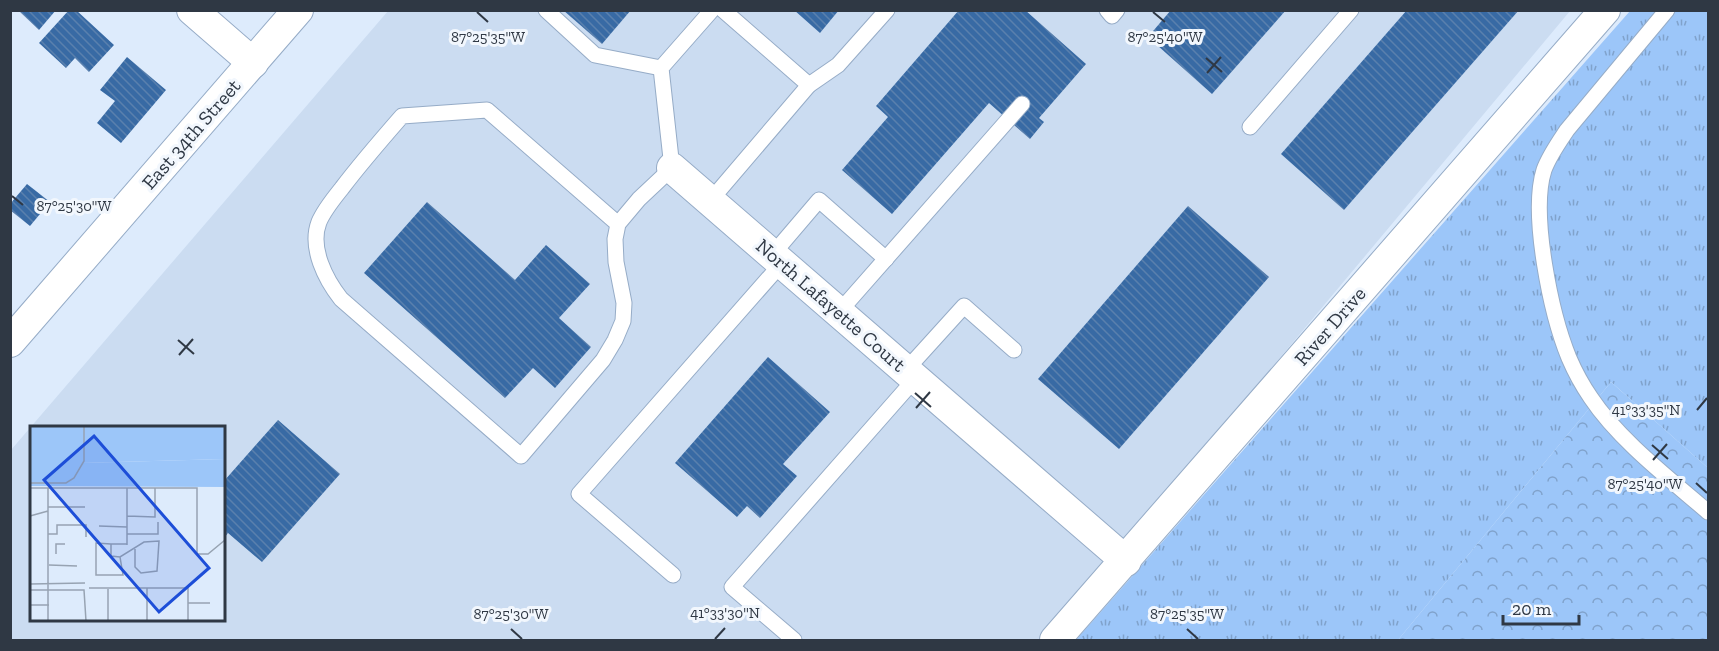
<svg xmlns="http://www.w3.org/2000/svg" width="1719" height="651" font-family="'Zilla Slab',serif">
  <defs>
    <pattern id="grass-tufts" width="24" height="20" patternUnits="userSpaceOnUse" patternTransform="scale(1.5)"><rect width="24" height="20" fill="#9cc6f9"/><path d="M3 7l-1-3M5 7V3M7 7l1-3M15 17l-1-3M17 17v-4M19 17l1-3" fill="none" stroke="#80a2cb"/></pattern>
    <pattern id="forest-crowns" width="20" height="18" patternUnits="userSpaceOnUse" patternTransform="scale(1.5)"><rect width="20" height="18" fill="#9cc6f9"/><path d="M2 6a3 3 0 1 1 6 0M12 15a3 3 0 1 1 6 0" fill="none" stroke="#80a2cb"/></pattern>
    <pattern id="building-back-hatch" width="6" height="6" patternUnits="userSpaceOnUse" patternTransform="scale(1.5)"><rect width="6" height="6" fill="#386aa4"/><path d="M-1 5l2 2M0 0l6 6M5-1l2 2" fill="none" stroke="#5a80ad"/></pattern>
  </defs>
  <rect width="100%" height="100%" fill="#ddebfc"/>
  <path fill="#cbdcf1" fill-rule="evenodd" d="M 388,11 L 1570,11 L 1044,640 L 11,640 L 11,450 ZM 32,428 L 224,428 L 224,620 L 32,620 Z"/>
  <path fill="url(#grass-tufts)" d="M 1630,11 L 1708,11 L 1708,468 L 1611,382 L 1398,640 L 1076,640 Z"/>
  <path fill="url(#forest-crowns)" d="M 1611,382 L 1708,468 L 1708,640 L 1398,640 Z"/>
  <g fill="url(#building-back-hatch)">
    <path d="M 18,10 L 56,10 L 39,30 Z"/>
    <path d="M 69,10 L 76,10 L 114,45 L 89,72 L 75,58 L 66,68 L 39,43 Z"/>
    <path d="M 563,10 L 631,10 L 602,44 Z"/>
    <path d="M 794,10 L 839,10 L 820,33 Z"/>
    <path d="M 959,10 L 1025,10 L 1086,64 L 1039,118 L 1044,122 L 1030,139 L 989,103 L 892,214 L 842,170 L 888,117 L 876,106 Z"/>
    <path d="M 1171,10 L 1286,10 L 1212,94 L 1148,37 Z"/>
    <path d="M 1407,10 L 1519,10 L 1344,210 L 1281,154 Z"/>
    <path d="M 127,57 L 166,90 L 121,143 L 97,123 L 115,101 L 100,90 Z"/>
    <path d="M 27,184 L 50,202 L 30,226 L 10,210 L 10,204 Z"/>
    <path d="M 427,202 L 515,280 L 546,245 L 590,284 L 559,318 L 591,347 L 555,388 L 533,368 L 505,398 L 364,273 Z"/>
    <path d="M 1188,206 L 1269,277 L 1119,449 L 1038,379 Z"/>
    <path d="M 768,357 L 830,412 L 783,464 L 797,476 L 760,518 L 747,506 L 737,517 L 675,463 Z"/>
    <path d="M 278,420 L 340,474 L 262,562 L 228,533 L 224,538 L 224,481 Z"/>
  </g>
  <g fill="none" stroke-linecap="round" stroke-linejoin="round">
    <defs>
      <g id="lane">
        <path d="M 546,10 L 595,55 L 661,68"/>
        <path d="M 1107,10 L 1112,16 L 1117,10"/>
        <path d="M 1667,10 L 1567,130 C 1559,142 1549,156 1544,170 C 1530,214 1551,314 1569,358 C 1575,372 1582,385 1591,398 C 1619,440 1670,479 1708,512"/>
        <path d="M 809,85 L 838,65 L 887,10"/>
        <path d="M 1250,127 L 1351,10"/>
        <path d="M 710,201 L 809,85 L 723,10"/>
        <path d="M 618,224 L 487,110 L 402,116 C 381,140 361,163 342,188 C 334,198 324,210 319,222 C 309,248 326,280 341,299 L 521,456 L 603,360 L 615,340 L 623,321 L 624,303 L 616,262 L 615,239 L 618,224 L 639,199 L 672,168 L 661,68 L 712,10"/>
        <path d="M 772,255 L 819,200 L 886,259"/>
        <path d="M 839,312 L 1022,104"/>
        <path d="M 906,370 L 964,306 L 1014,350"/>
        <path d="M 673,575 L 579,494 L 782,263"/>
        <path d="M 794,640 L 732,587 L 915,379"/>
      </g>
      <g id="street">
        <path d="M 192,10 L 253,63"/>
        <path d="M 672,168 L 1126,561"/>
        <path d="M 10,342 L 298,10"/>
        <path d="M 1055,640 L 1605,10"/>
      </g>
    </defs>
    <use href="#lane" stroke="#96acc7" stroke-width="17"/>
    <use href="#street" stroke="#96acc7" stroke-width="32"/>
    <use href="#lane" stroke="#fff" stroke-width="15"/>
    <use href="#street" stroke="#fff" stroke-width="30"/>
  </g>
  <path fill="none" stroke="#2f3844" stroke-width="2" d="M 477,12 L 488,22M 1153,12 L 1165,22M 1206,58 L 1222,72M 1207,73 L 1221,57M 12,196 L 23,205M 178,340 L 194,354M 179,355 L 193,339M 915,393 L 931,407M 916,408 L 930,392M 1697,410 L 1707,398M 1652,445 L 1668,459M 1653,460 L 1667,444M 1696,483 L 1707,493M 511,629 L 522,639M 1187,629 L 1198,639M 715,639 L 725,628"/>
  <g text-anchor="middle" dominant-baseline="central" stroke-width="6" stroke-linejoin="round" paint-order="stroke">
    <g font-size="20" fill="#2f3844" stroke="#f2f7fd">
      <text transform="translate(191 134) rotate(-49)">East 34th Street</text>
      <text transform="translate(831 305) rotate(41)">North Lafayette Court</text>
      <text transform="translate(1330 326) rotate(-49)">River Drive</text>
    </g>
  </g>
  <g transform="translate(30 426)">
    <rect width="195" height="195" fill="#ddebfc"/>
    <path d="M 0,0 L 51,0 L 51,37 L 195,33 L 195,61 L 0,60 Z" fill="#9cc6f9"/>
    <path d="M 51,0 L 195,0 L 195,33 L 51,37 Z" fill="#9cc6f9"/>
    <path fill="none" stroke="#97a3b2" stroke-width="1.5" d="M 0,57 L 36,57 L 44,52 L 54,35 L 54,0M 0,62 L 167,62 L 167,128 L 178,128 L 195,114M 18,62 L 18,195M 97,62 L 97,119M 18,81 L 55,81M 0,90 L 18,85M 97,90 L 125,91 L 125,62M 69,100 L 97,101M 18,108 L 27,108 L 27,99 L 56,99 L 56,111M 97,108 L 128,108 L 128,96M 81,118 L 66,117 L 66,149 L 93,149 L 90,131M 97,118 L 81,118 L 81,130 L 90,131 L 114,116 L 129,115 L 127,145 L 111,147 L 105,141 L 105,123M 26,128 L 26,118 L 35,118M 19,139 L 47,140M 0,158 L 55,157M 59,162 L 158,162 L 158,195M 117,162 L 117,195M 78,163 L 78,195M 0,164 L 54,164 L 56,195M 158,177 L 180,177M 0,179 L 19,179"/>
    <path fill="#1d4ed8" fill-opacity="0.15" stroke="#1d4ed8" stroke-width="3" d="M 64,10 L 179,142 L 129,186 L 14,54 Z"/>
    <rect width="195" height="195" fill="none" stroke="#2f3844" stroke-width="3"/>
  </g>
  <g font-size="15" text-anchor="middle" fill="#2f3844" stroke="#f2f7fd" stroke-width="6" stroke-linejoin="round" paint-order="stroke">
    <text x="488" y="42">87°25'35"W</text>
    <text x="1165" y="42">87°25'40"W</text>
    <text x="74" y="211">87°25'30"W</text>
    <text x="1646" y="415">41°33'35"N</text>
    <text x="1645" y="489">87°25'40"W</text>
    <text x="725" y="618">41°33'30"N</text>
    <text x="511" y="619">87°25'30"W</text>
    <text x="1187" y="619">87°25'35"W</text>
  </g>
  <rect width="1719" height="651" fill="none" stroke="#2f3844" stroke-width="24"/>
  <path d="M1503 615v9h76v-9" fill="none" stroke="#2f3844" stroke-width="3"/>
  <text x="1512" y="615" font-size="18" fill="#2f3844" stroke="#f2f7fd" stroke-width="4.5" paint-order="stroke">20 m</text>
</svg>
